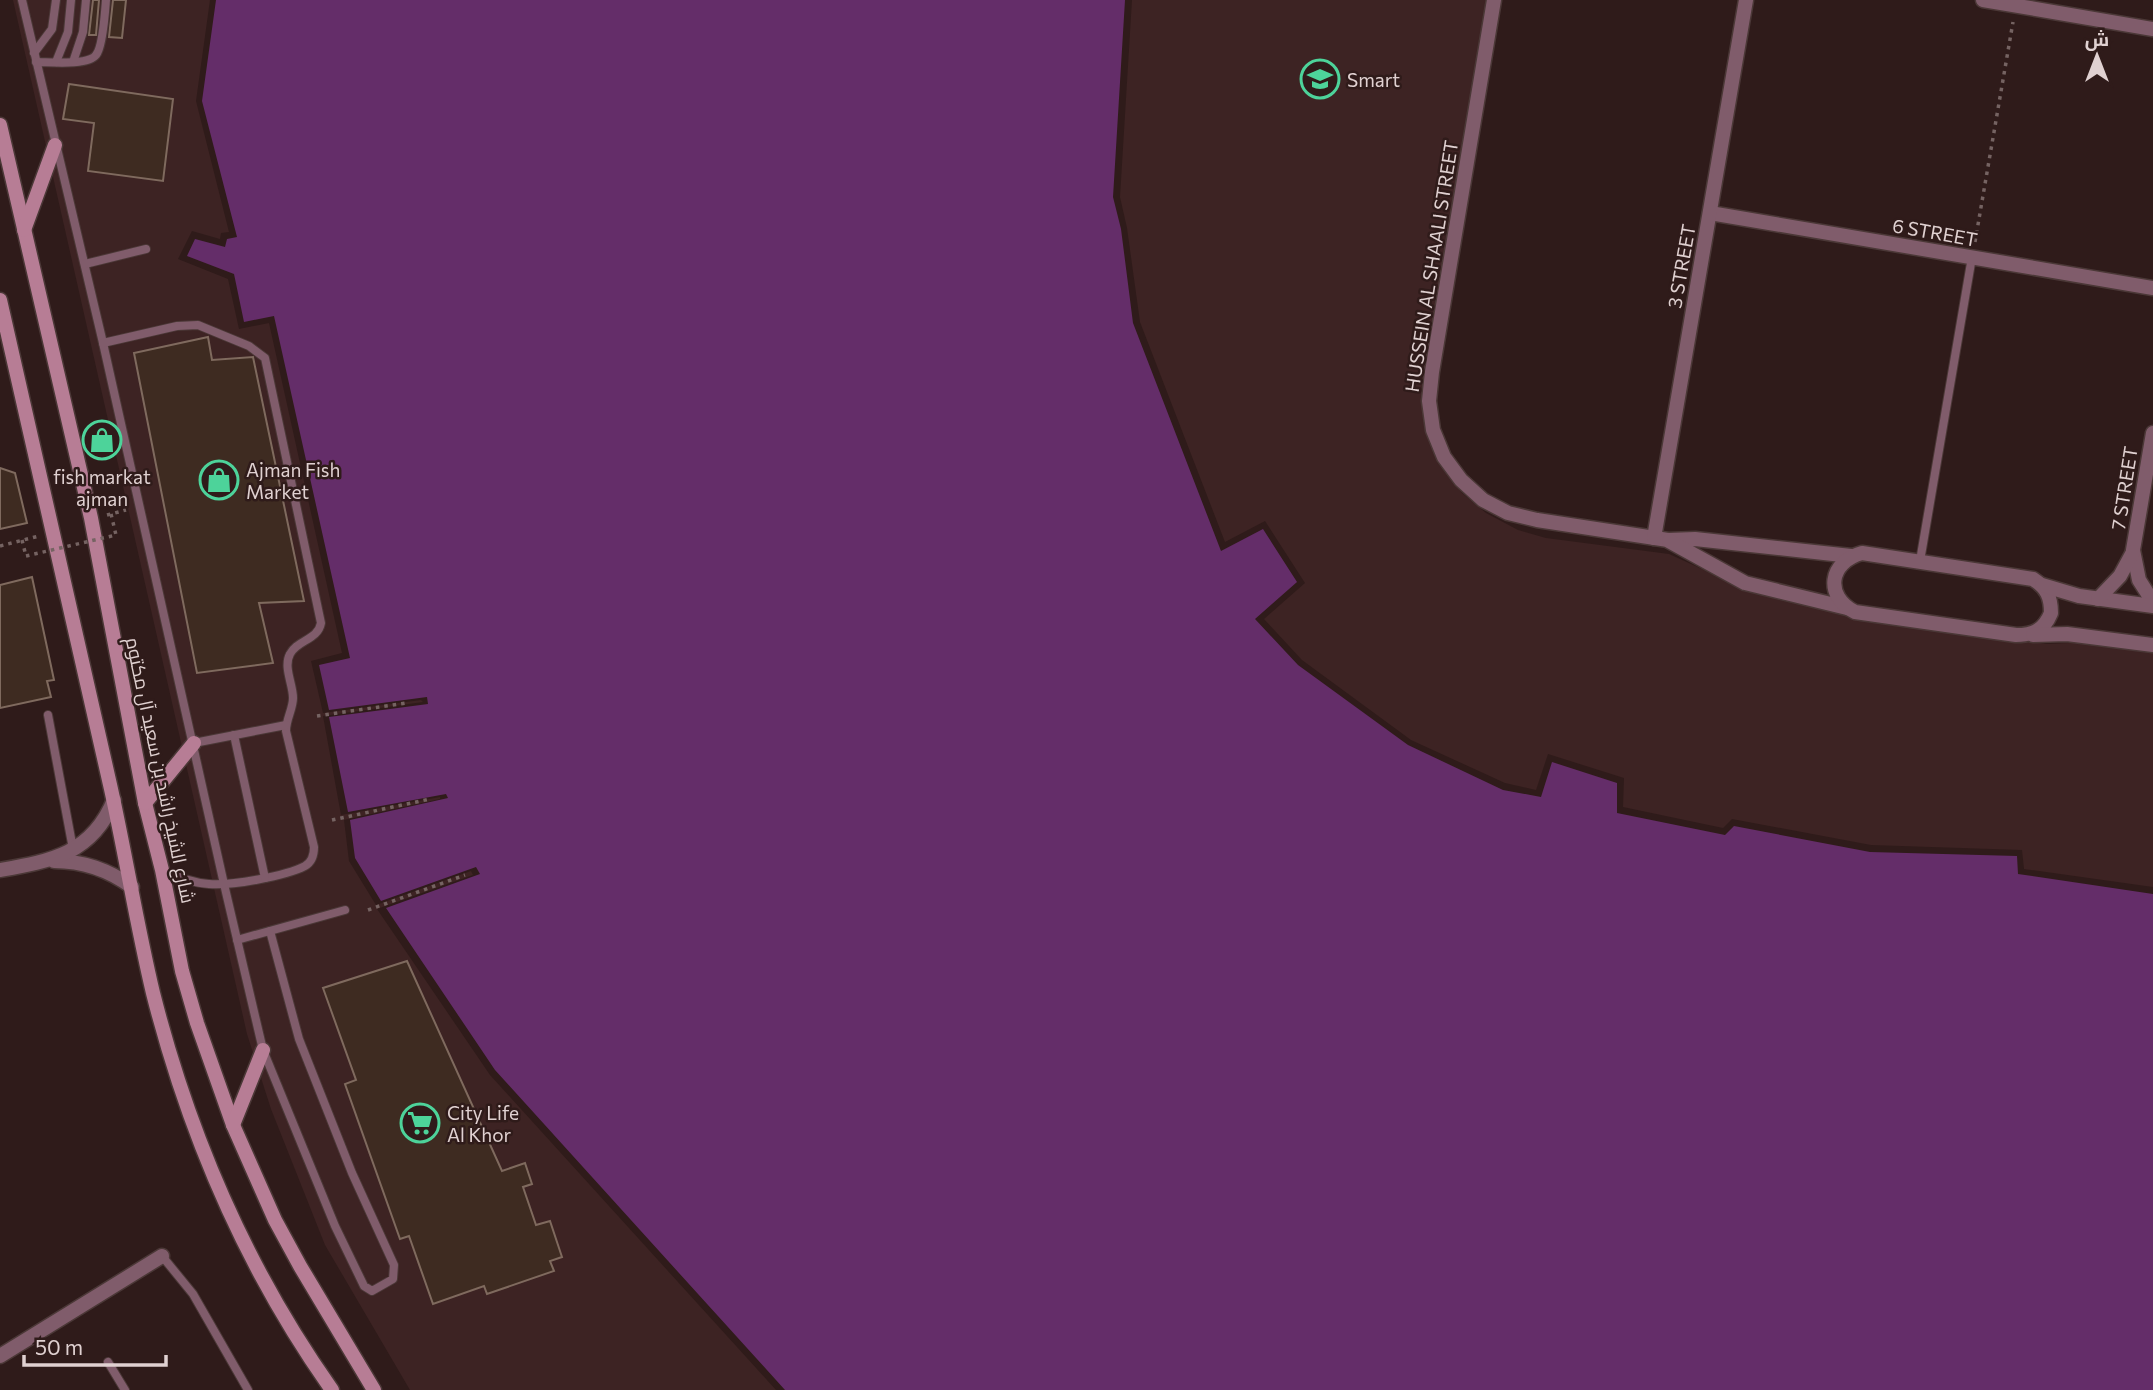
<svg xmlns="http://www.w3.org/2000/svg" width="2153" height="1390" font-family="Commissioner,Cairo,sans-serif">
  <rect width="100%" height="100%" fill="#2f1b1a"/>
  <g fill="#3d2323">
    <path d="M 13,0 L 210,0 L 196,101 L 229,232 L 221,233 L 220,239 L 192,231 L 178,259 L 228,279 L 239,329 L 269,323 L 342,653 L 311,661 L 323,713 L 421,700 L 423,702 L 323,716 L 341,815 L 440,797 L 440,799 L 344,820 L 349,861 L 376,905 L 471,871 L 473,875 L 377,909 L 490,1075 L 776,1390 L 410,1390 L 325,1245 L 271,1109 L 247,1034 Z"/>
    <path d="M 1132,0 L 1487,0 L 1423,382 L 1426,422 L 1441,464 L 1462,493 L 1486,513 L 1518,530 L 1546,538 L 1669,554 L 1757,594 L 1845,612 L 2046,644 L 2091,642 L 2153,651 L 2153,887 L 2024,869 L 2022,850 L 1871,845 L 1732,819 L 1723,828 L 1623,807 L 1624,778 L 1548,754 L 1536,790 L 1505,783 L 1411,740 L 1302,660 L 1264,619 L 1305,583 L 1265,521 L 1225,542 L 1140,322 L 1127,228 L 1120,197 Z"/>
  </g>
  <path fill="#642d69" d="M 216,0 L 1125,0 L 1113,197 L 1121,229 L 1133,323 L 1221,551 L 1263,529 L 1297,582 L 1255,619 L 1298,665 L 1408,745 L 1503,790 L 1541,797 L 1552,762 L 1617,783 L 1617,813 L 1725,835 L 1734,826 L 1870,852 L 2017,856 L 2018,874 L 2153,894 L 2153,1390 L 785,1390 L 495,1070 L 386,908 L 480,874 L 476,867 L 381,901 L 355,858 L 350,820 L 448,798 L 446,794 L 348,812 L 329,717 L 428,704 L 427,697 L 329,710 L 319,665 L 350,658 L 274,316 L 244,322 L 234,274 L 187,256 L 195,239 L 225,247 L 227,239 L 237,237 L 202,101 Z"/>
  <g fill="#3e2b21" stroke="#7f6a5e" stroke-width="2">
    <path d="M 93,0 L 99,0 L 96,35 L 89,35 Z"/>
    <path d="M 113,0 L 126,0 L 122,38 L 109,37 Z"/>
    <path d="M 69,84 L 173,99 L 163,181 L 88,171 L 94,123 L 63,119 Z"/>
    <path d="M 208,337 L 212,360 L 253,357 L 304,601 L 259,603 L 273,663 L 197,673 L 134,353 Z"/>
    <path d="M 0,468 L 15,473 L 27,523 L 0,529 Z"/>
    <path d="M 32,577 L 54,680 L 47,681 L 51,697 L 0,708 L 0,585 Z"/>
    <path d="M 407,961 L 502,1171 L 525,1163 L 532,1184 L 523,1187 L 536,1225 L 550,1221 L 562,1257 L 550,1261 L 554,1271 L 487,1294 L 484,1286 L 433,1304 L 409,1236 L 400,1239 L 345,1084 L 356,1080 L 323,988 Z"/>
  </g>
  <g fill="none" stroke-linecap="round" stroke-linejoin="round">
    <defs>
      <g id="lane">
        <path d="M 22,0 L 103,343 L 224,884 L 263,1050 L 335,1226 L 364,1286 L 372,1291 L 393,1279 L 394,1265 L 352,1173 L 299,1039 L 270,931"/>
        <path d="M 34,53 L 52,29 L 56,0"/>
        <path d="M 36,62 C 49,62 88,66 96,55 C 103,47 105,12 106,0"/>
        <path d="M 56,62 L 68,32 L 71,0"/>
        <path d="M 73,62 L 83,32 L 86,0"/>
        <path d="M 85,264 L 146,249"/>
        <path d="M 103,343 L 177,326 L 198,325 L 249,346 L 265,358 L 321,623 C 318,640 297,640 290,654 C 283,667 293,684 293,698 C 293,709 286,719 286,731 L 314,847 C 314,855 312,862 305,866 C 286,876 231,886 209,884 C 192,883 177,876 162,870"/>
        <path d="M 1920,561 L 1972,257"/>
        <path d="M 48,715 L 73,849"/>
        <path d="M 234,735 L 265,878"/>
        <path d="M 194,743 L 286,725"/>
        <path d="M 237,940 L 345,910"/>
        <path d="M 162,1256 L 193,1294 L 248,1390"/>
        <path d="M 108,1362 L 125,1390"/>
      </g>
      <g id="street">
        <path d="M 1494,0 L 1432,372 L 1429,401 L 1433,430 L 1444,457 L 1461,480 L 1483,500 L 1508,513 L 1537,520 L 1668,540 L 1695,539 L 1851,556"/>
        <path d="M 1983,0 L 2153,29"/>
        <path d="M 1710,213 L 2153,288"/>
        <path d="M 2153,433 L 2133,550 L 2139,580 L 2153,602"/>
        <path d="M 1654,538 L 1746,0"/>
        <path d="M 1669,541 L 1745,583 L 1847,608"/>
        <path d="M 1862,553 L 2033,579 C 2047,588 2051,597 2051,613 C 2044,630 2034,635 2016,635 L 1855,612 C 1824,596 1829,562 1862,553 Z"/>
        <path d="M 2042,585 L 2079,596 L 2153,606"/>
        <path d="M 2098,599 L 2120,576 L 2133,552"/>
        <path d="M 2033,635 L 2067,634 L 2153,645"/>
        <path d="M 54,861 C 84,861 109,870 132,887"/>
        <path d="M 0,870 C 51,861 92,854 114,800"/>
        <path d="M 0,1356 L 162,1256"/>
      </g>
      <g id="secondary">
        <path d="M 0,125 L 91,518 L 145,803 L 162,870 L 182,971 L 197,1023 L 233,1125 L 275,1220 L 300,1266 L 374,1390"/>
        <path d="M 24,230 L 55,145"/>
        <path d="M 0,300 C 37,463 74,626 111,789 C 126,857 137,926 153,993 C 189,1135 247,1270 332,1390"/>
        <path d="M 145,803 L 194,743"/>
        <path d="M 233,1125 L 263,1050"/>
      </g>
    </defs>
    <use href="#lane" stroke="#4b3837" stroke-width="10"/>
    <use href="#street" stroke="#4b3837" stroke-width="17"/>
    <use href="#secondary" stroke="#4b3837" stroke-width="17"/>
    <g stroke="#756362" stroke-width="3.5" stroke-dasharray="3.5 5" stroke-linecap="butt">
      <path d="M 1975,242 L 2013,22"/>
      <path d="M 111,514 L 116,535"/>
      <path d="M 107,515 L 126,510"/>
      <path d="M 22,540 L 26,556"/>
      <path d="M 0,546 L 39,536"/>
      <path d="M 317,716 L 406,703"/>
      <path d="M 332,820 L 430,799"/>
      <path d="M 368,910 L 465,875"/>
    </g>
    <use href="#lane" stroke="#805c6b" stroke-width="8"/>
    <use href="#street" stroke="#805c6b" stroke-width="14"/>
    <use href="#secondary" stroke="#b77d95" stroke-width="14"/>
    <path stroke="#756362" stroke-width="3.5" stroke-dasharray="3.5 5" stroke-linecap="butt" d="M 26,556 L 116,535"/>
  </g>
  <defs>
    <symbol id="school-ring" viewBox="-11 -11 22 22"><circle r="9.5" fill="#2f1b1a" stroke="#4dd39a" stroke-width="1.5"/><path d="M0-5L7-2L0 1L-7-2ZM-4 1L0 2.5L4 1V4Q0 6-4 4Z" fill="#4dd39a"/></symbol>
    <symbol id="shop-ring" viewBox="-11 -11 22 22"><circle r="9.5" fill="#2f1b1a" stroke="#4dd39a" stroke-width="1.5"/><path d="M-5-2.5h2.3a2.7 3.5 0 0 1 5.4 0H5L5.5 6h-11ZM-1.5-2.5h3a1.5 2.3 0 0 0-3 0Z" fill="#4dd39a"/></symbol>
    <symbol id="supermarket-ring" viewBox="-11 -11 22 22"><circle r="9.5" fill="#2f1b1a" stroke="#4dd39a" stroke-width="1.5"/><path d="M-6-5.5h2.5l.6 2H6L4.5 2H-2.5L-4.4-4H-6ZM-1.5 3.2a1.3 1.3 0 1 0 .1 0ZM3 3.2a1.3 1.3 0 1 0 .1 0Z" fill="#4dd39a"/></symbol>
  </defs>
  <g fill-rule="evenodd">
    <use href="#school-ring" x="1298" y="57" width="44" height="44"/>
    <use href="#shop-ring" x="80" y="418" width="44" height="44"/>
    <use href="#shop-ring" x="197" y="458" width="44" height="44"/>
    <use href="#supermarket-ring" x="398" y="1101" width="44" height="44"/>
  </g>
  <g text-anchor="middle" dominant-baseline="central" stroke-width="5" stroke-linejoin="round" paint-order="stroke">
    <g font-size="19" fill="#e0d1d1" stroke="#2f1b1a" text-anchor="start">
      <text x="1347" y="79">Smart</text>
      <text x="246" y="469">Ajman Fish<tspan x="246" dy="22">Market</tspan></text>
      <text x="102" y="476" text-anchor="middle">fish markat<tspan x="102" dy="22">ajman</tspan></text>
      <text x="447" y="1112">City Life<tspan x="447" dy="22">Al Khor</tspan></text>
    </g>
    <g font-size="19" fill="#e0d1d1" stroke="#2f1b1a">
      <text transform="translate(1935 232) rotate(10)">6 STREET</text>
      <text transform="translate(1431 266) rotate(-81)">HUSSEIN AL SHAALI STREET</text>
      <text transform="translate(1681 266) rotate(-80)">3 STREET</text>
      <text transform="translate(2124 488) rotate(-81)">7 STREET</text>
      <text transform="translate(161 770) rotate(78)">شارع الشيخ راشد بن سعيد آل مكتوم</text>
    </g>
  </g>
  <g transform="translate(2097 56)" stroke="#2f1b1a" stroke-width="5" paint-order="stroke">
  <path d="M0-5L12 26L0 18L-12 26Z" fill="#e0d1d1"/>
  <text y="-10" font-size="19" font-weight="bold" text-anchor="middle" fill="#e0d1d1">ش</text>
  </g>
  <path d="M24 1355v10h142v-10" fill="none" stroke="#e0d1d1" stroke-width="3.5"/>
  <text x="35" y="1355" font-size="21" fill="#e0d1d1" stroke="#2f1b1a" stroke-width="5" paint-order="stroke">50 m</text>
</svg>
